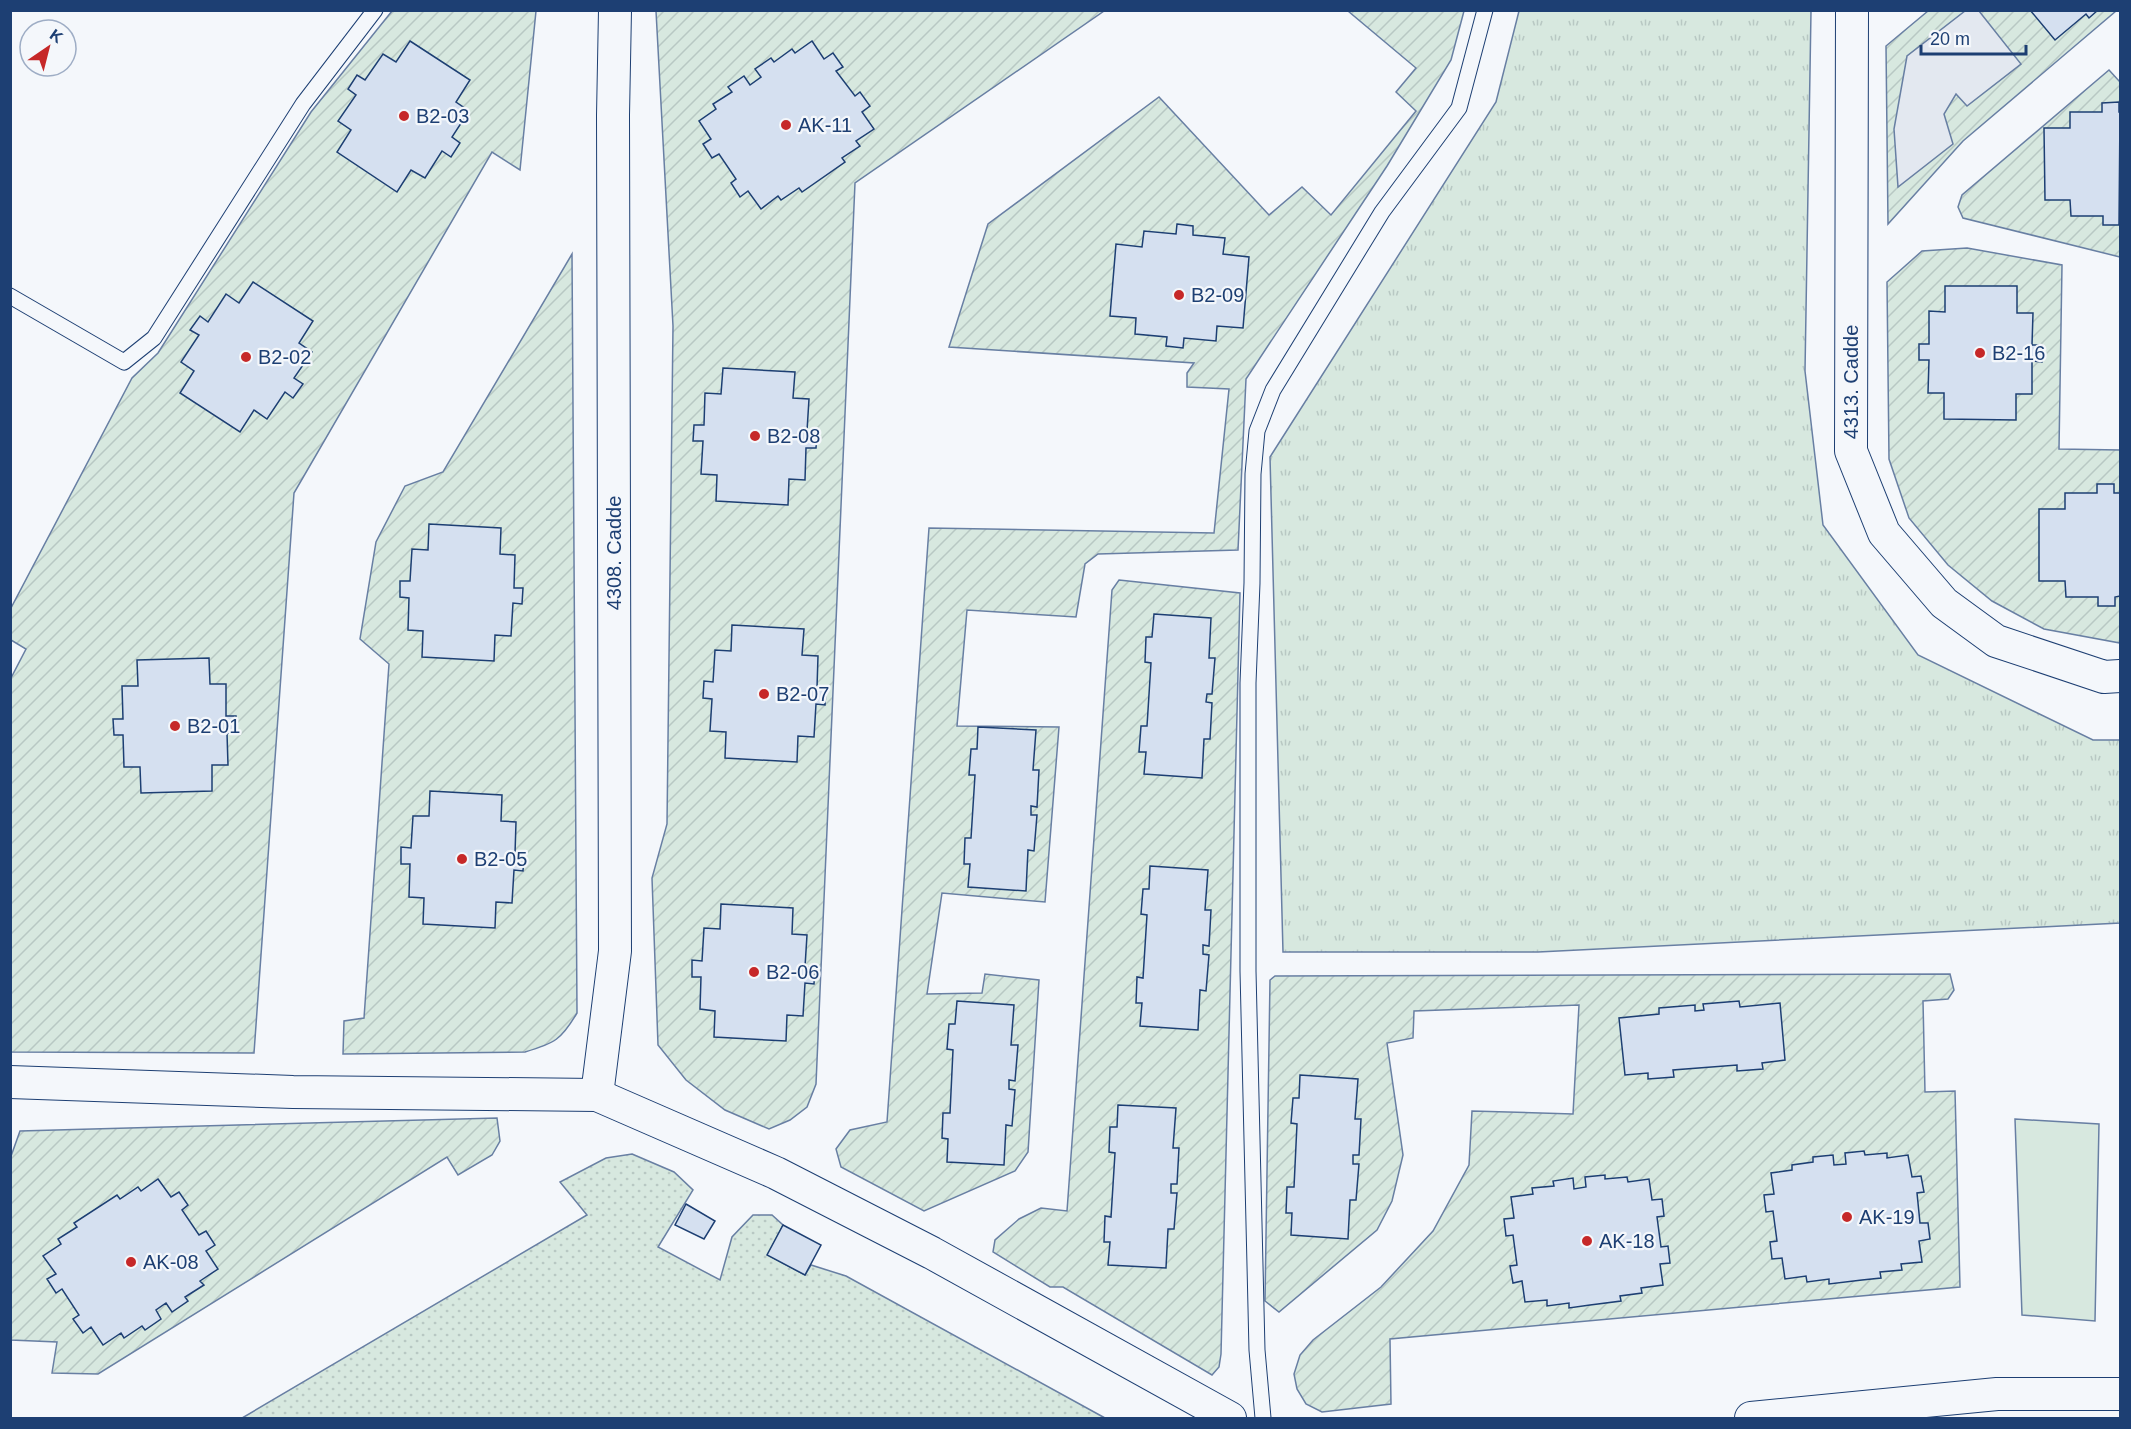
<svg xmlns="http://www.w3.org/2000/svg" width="2131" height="1429" font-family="Helvetica,sans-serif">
  <defs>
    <pattern id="grass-dots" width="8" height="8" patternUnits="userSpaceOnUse" patternTransform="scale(1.5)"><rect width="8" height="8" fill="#d7e8df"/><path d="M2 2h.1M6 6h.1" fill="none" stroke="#b8c8c3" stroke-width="1.8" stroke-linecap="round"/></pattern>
    <pattern id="park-tufts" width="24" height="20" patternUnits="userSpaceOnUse" patternTransform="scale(1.5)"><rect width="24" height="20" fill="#d7e8df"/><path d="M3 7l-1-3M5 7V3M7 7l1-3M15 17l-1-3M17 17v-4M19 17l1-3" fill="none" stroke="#b8c8c3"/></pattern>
    <pattern id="garden-furrows" width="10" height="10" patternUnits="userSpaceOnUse" patternTransform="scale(1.5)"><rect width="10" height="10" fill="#d7e8df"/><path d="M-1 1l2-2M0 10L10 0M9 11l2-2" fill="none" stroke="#b8c8c3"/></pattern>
  </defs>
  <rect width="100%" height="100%" fill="#f4f7fb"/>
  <path fill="url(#grass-dots)" stroke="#687fa3" stroke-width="1.5" d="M 632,1154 L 674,1172 L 693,1190 L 658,1247 L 720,1280 L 732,1237 L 753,1215 L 772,1215 L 783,1225 L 768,1255 L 805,1275 L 811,1265 L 846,1276 L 1105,1418 L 242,1418 L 587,1215 L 560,1182 L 606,1158 Z"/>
  <path fill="url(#park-tufts)" stroke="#687fa3" stroke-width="1.5" d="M 1519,11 L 1811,11 L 1805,371 L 1823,525 L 1918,655 L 2093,740 L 2120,740 L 2120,923 L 1538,952 L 1283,952 L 1270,457 L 1496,102 Z"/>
  <g fill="url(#garden-furrows)" stroke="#687fa3" stroke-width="1.5">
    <path d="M 392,11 L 536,11 L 520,170 L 492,152 L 294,493 L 254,1053 L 11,1052 L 10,680 L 26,649 L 11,640 L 11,608 L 132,378 L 158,353 L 311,112 Z"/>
    <path d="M 656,11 L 1104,11 L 855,183 L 816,1084 L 807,1107 L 790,1120 L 769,1129 L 725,1110 L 686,1080 L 658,1045 L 652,878 L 667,824 L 673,326 Z"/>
    <path d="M 1348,11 L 1464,11 L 1451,60 L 1387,166 L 1246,379 L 1238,550 L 1098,554 L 1085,564 L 1076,617 L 967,610 L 957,726 L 1059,727 L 1045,902 L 942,893 L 927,994 L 982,993 L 985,974 L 1039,980 L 1028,1152 L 1015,1171 L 924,1211 L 841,1167 L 836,1149 L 850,1130 L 887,1122 L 929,528 L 1214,533 L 1229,389 L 1187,387 L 1187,373 L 1194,363 L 949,347 L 988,224 L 1159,97 L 1269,215 L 1302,187 L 1331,215 L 1416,111 L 1396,92 L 1416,68 Z"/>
    <path d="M 1928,11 L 2116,11 L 1963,141 L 1888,224 L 1886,46 Z"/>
    <path d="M 2109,70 L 2120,82 L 2120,257 L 1963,218 L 1958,207 L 1962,195 Z"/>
    <path d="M 1967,248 L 2062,265 L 2059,449 L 2120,450 L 2120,643 L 2044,629 L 1992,601 L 1948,565 L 1909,518 L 1889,459 L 1887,282 L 1922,251 Z"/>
    <path d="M 572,254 L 577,1013 C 561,1040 555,1043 525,1052 L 343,1054 L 344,1021 L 364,1018 L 389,664 L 360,639 L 376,542 L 405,486 L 443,472 Z"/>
    <path d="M 1119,580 L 1240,593 L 1221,1354 L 1219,1367 L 1212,1375 L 1063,1287 L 1050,1287 L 993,1252 L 995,1240 L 1019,1219 L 1041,1208 L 1067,1211 L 1112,590 Z"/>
    <path d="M 1950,974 L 1954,990 L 1948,999 L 1923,1001 L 1925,1092 L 1955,1091 L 1960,1287 L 1390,1339 L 1391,1404 L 1322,1412 L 1306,1404 L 1297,1389 L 1294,1374 L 1300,1355 L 1313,1340 L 1381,1287 L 1433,1231 L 1469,1165 L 1472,1111 L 1573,1114 L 1579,1005 L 1414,1011 L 1413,1038 L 1387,1043 L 1403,1155 L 1392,1201 L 1377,1230 L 1279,1312 L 1265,1301 L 1270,980 L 1275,976 Z"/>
    <path d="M 497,1118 L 500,1141 L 492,1155 L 458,1175 L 447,1157 L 98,1374 L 52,1373 L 57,1342 L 11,1340 L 10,1159 L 20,1131 Z"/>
  </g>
  <path fill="#d7e8df" stroke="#687fa3" stroke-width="1.5" d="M 2015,1119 L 2099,1124 L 2095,1321 L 2022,1315 Z"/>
  <path fill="#e3e8f0" stroke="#687fa3" stroke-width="1.5" d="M 1965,11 L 1979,11 L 2021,64 L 1967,106 L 1956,94 L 1944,114 L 1953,144 L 1898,187 L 1894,129 L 1907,56 Z"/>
  <g fill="#d5e0f0" stroke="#1d3f73" stroke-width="1.5">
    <path d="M 2030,10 L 2098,10 L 2089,18 L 2086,14 L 2055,40 Z"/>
    <path d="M 410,41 L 470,80 L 456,102 L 469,111 L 452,137 L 460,143 L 451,157 L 442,151 L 425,178 L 411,170 L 397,192 L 337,152 L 351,130 L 338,121 L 356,95 L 348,89 L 357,75 L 365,80 L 383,54 L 396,62 Z"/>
    <path d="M 812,41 L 824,59 L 833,53 L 843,67 L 836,71 L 855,96 L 860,92 L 870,106 L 862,112 L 874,129 L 856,141 L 860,146 L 842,158 L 845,162 L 802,192 L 799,188 L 781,200 L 778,196 L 761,209 L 748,191 L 740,197 L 731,183 L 736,179 L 719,154 L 712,158 L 703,144 L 711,139 L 699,121 L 716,109 L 713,104 L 732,92 L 728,87 L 744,76 L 750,85 L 761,77 L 755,69 L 771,58 L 774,62 L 792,49 L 795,53 Z"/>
    <path d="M 2119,102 L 2119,112 L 2120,112 L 2119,225 L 2103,225 L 2103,216 L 2071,216 L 2070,200 L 2045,200 L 2044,128 L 2070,128 L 2070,112 L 2102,112 L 2102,103 Z"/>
    <path d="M 1177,224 L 1193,226 L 1193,235 L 1225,238 L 1223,254 L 1249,257 L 1243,328 L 1217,326 L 1216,341 L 1184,338 L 1183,348 L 1166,346 L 1167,337 L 1135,334 L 1136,318 L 1110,316 L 1116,244 L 1142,247 L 1144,231 L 1176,234 Z"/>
    <path d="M 253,282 L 313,321 L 299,343 L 312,352 L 294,378 L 303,384 L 293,398 L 285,392 L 267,419 L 254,410 L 240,432 L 180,393 L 194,371 L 181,362 L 199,335 L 190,330 L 200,316 L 208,322 L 226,294 L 239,303 Z"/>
    <path d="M 1945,286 L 2017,286 L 2017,313 L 2033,313 L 2032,345 L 2042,345 L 2042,362 L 2032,361 L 2032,394 L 2016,394 L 2016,420 L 1944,419 L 1944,393 L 1928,393 L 1929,360 L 1919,360 L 1919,344 L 1929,344 L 1929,311 L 1945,312 Z"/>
    <path d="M 723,368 L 795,372 L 793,398 L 809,399 L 807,431 L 817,432 L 816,448 L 806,448 L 805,480 L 789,479 L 788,505 L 716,501 L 717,475 L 701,474 L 703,441 L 693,441 L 694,425 L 704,425 L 705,393 L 721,394 Z"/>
    <path d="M 2097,484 L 2114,484 L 2114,493 L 2120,493 L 2120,596 L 2115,597 L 2115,606 L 2098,606 L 2098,597 L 2066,597 L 2065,581 L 2039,581 L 2039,509 L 2065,509 L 2065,493 L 2097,493 Z"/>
    <path d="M 429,524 L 501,528 L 500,554 L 515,555 L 514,588 L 523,588 L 522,604 L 513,603 L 511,636 L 495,635 L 494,661 L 422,657 L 423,631 L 408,630 L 409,598 L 400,597 L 400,581 L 410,581 L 412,549 L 428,550 Z"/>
    <path d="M 1154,614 L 1211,618 L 1209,658 L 1215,658 L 1212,694 L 1207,694 L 1206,702 L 1212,703 L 1210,739 L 1204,739 L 1202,778 L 1144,774 L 1146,752 L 1139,752 L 1141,726 L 1147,726 L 1151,663 L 1145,662 L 1146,637 L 1152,637 Z"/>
    <path d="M 732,625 L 804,629 L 802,655 L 818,656 L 817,688 L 826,689 L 825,705 L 816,704 L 814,737 L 798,736 L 797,762 L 725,758 L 726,732 L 710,731 L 712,699 L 703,698 L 704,681 L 713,682 L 715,650 L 731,651 Z"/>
    <path d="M 209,658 L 210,684 L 226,684 L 226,716 L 236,716 L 236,733 L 227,733 L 228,765 L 212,765 L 212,791 L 141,793 L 140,767 L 124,767 L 123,735 L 114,735 L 113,719 L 123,719 L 122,686 L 138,686 L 137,660 Z"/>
    <path d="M 978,727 L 1036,730 L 1033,770 L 1039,770 L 1037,807 L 1031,806 L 1031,815 L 1037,815 L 1034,851 L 1028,850 L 1026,891 L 968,887 L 970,864 L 964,864 L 965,838 L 971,838 L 975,775 L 969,775 L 971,749 L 977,749 Z"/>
    <path d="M 430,791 L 502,795 L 501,821 L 516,822 L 515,854 L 524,854 L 523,871 L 514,870 L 512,903 L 496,902 L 495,928 L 423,924 L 424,898 L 409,897 L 410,864 L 401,864 L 401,847 L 411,848 L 413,816 L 429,816 Z"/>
    <path d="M 1150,866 L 1208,870 L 1205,910 L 1211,910 L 1209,946 L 1203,945 L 1203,954 L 1209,955 L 1206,991 L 1200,990 L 1198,1030 L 1140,1026 L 1142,1003 L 1136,1003 L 1137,977 L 1143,978 L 1147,915 L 1141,914 L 1143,889 L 1149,889 Z"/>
    <path d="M 721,904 L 793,908 L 792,934 L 807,935 L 805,967 L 815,967 L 814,984 L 805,983 L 803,1016 L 787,1015 L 786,1041 L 714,1037 L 715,1011 L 700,1009 L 701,977 L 692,977 L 692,960 L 702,961 L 704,928 L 720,929 Z"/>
    <path d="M 957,1001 L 1014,1005 L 1011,1045 L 1018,1045 L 1015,1081 L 1009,1080 L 1009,1089 L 1015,1090 L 1012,1126 L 1006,1125 L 1004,1165 L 947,1162 L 948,1139 L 942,1138 L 943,1113 L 950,1113 L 953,1050 L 947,1049 L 949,1024 L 955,1024 Z"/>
    <path d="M 1739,1001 L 1740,1007 L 1780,1003 L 1785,1060 L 1762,1063 L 1763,1069 L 1737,1071 L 1737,1065 L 1673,1070 L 1674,1077 L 1648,1079 L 1648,1073 L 1625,1075 L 1619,1018 L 1659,1014 L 1659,1008 L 1695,1005 L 1695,1011 L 1704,1010 L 1703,1004 Z"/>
    <path d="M 1300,1075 L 1358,1079 L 1355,1119 L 1361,1119 L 1359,1155 L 1353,1155 L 1353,1164 L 1359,1164 L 1356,1200 L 1350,1200 L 1348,1239 L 1291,1235 L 1292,1213 L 1286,1213 L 1287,1187 L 1294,1187 L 1297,1124 L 1291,1123 L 1293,1098 L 1299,1098 Z"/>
    <path d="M 1118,1105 L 1176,1108 L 1173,1148 L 1179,1148 L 1177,1184 L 1171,1184 L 1171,1193 L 1177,1193 L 1174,1229 L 1168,1229 L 1166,1268 L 1108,1265 L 1110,1242 L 1104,1242 L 1105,1216 L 1111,1217 L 1115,1153 L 1109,1152 L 1110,1127 L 1117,1127 Z"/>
    <path d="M 1864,1151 L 1865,1155 L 1887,1153 L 1887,1158 L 1908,1155 L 1912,1177 L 1921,1176 L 1924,1192 L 1917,1193 L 1920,1223 L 1928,1223 L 1930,1239 L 1919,1241 L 1922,1262 L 1901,1264 L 1902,1270 L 1880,1272 L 1881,1278 L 1862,1280 L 1829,1284 L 1829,1279 L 1807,1282 L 1806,1276 L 1785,1279 L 1782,1258 L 1772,1259 L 1770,1242 L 1777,1241 L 1773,1211 L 1766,1212 L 1764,1195 L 1774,1194 L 1771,1173 L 1792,1170 L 1792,1165 L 1813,1162 L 1813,1157 L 1833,1155 L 1834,1165 L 1846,1164 L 1845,1153 Z"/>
    <path d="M 1605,1175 L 1605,1179 L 1627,1177 L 1628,1182 L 1649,1179 L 1652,1200 L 1662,1199 L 1664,1216 L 1657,1217 L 1661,1247 L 1668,1246 L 1670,1263 L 1660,1264 L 1663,1285 L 1641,1288 L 1642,1293 L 1620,1296 L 1621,1301 L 1590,1305 L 1569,1308 L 1569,1303 L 1547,1306 L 1547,1300 L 1525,1302 L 1522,1281 L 1513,1283 L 1510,1266 L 1517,1265 L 1513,1235 L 1506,1236 L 1504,1219 L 1514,1218 L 1511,1197 L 1533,1194 L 1532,1188 L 1554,1186 L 1553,1181 L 1573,1178 L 1574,1189 L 1586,1187 L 1585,1177 Z"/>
    <path d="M 158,1179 L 171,1197 L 179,1192 L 188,1205 L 182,1210 L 199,1235 L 206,1231 L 215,1245 L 206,1251 L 218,1269 L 200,1281 L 204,1285 L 185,1297 L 188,1301 L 172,1312 L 166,1303 L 156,1310 L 161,1319 L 145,1330 L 142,1326 L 124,1338 L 121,1333 L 103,1345 L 91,1327 L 83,1333 L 73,1319 L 79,1315 L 62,1289 L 56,1293 L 47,1279 L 56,1274 L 43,1256 L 61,1244 L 58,1239 L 77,1227 L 74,1223 L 117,1195 L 120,1199 L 138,1187 L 141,1191 Z"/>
    <path d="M 686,1204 L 715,1221 L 704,1239 L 675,1225 Z"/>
    <path d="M 783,1225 L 821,1245 L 805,1275 L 767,1255 Z"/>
  </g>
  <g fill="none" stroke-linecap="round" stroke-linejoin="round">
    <defs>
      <g id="lane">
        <path d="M 10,296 L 124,362 L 154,338 L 303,104 L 375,10"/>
        <path d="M 1263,1418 L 1257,1350 L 1248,971 L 1248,683 L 1252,583 L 1253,474 L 1257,431 L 1273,390 L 1382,212 L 1459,108 L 1485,10"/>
      </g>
      <g id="street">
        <path d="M 1852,10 L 1851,451 L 1884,533 L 1944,603 L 1996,641 L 2104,677 L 2120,676"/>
        <path d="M 10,1082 L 293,1092 L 597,1095 L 776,1173 L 932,1253 L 1230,1418"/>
        <path d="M 597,1095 L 615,951 L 613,115 L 615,10"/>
        <path d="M 1751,1418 L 1997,1394 L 2120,1394"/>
      </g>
    </defs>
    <use href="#lane" stroke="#1d3f73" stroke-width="17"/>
    <use href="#street" stroke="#1d3f73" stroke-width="34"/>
    <use href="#lane" stroke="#f4f7fb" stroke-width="15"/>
    <use href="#street" stroke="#f4f7fb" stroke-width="32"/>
  </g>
  <g fill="#c62828" stroke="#f4f7fb" stroke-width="2">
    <circle cx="404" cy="116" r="6"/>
    <circle cx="786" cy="125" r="6"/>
    <circle cx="1179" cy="295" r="6"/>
    <circle cx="1980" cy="353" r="6"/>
    <circle cx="246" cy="357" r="6"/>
    <circle cx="755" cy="436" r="6"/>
    <circle cx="764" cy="694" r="6"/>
    <circle cx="175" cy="726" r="6"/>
    <circle cx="462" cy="859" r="6"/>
    <circle cx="754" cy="972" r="6"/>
    <circle cx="1847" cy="1217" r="6"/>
    <circle cx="1587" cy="1241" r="6"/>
    <circle cx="131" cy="1262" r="6"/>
  </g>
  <g text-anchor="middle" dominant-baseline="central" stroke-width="4.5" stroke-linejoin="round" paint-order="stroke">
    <g font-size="20" fill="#1d3f73" stroke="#f4f7fb" text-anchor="start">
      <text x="416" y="116">B2-03</text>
      <text x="798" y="125">AK-11</text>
      <text x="1191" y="295">B2-09</text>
      <text x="1992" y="353">B2-16</text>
      <text x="258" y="357">B2-02</text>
      <text x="767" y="436">B2-08</text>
      <text x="776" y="694">B2-07</text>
      <text x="187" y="726">B2-01</text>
      <text x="474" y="859">B2-05</text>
      <text x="766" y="972">B2-06</text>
      <text x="1859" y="1217">AK-19</text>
      <text x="1599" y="1241">AK-18</text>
      <text x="143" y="1262">AK-08</text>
    </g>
    <g font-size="20" fill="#1d3f73" stroke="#f4f7fb">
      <text transform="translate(1851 382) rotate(-90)">4313. Cadde</text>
      <text transform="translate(614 553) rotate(-90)">4308. Cadde</text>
    </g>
  </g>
  <rect width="2131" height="1429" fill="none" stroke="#1d3f73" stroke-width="24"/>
  <g transform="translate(48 48) rotate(35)"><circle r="28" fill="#f4f7fb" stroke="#9eadc5" stroke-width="1.5"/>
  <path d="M0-4.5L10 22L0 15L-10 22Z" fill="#c62828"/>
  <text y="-9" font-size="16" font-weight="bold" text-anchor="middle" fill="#1d3f73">K</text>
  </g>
  <path d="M1921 45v9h105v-9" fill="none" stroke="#1d3f73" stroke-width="3"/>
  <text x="1930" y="45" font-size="18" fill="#1d3f73" stroke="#f4f7fb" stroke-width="4.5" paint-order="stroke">20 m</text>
</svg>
